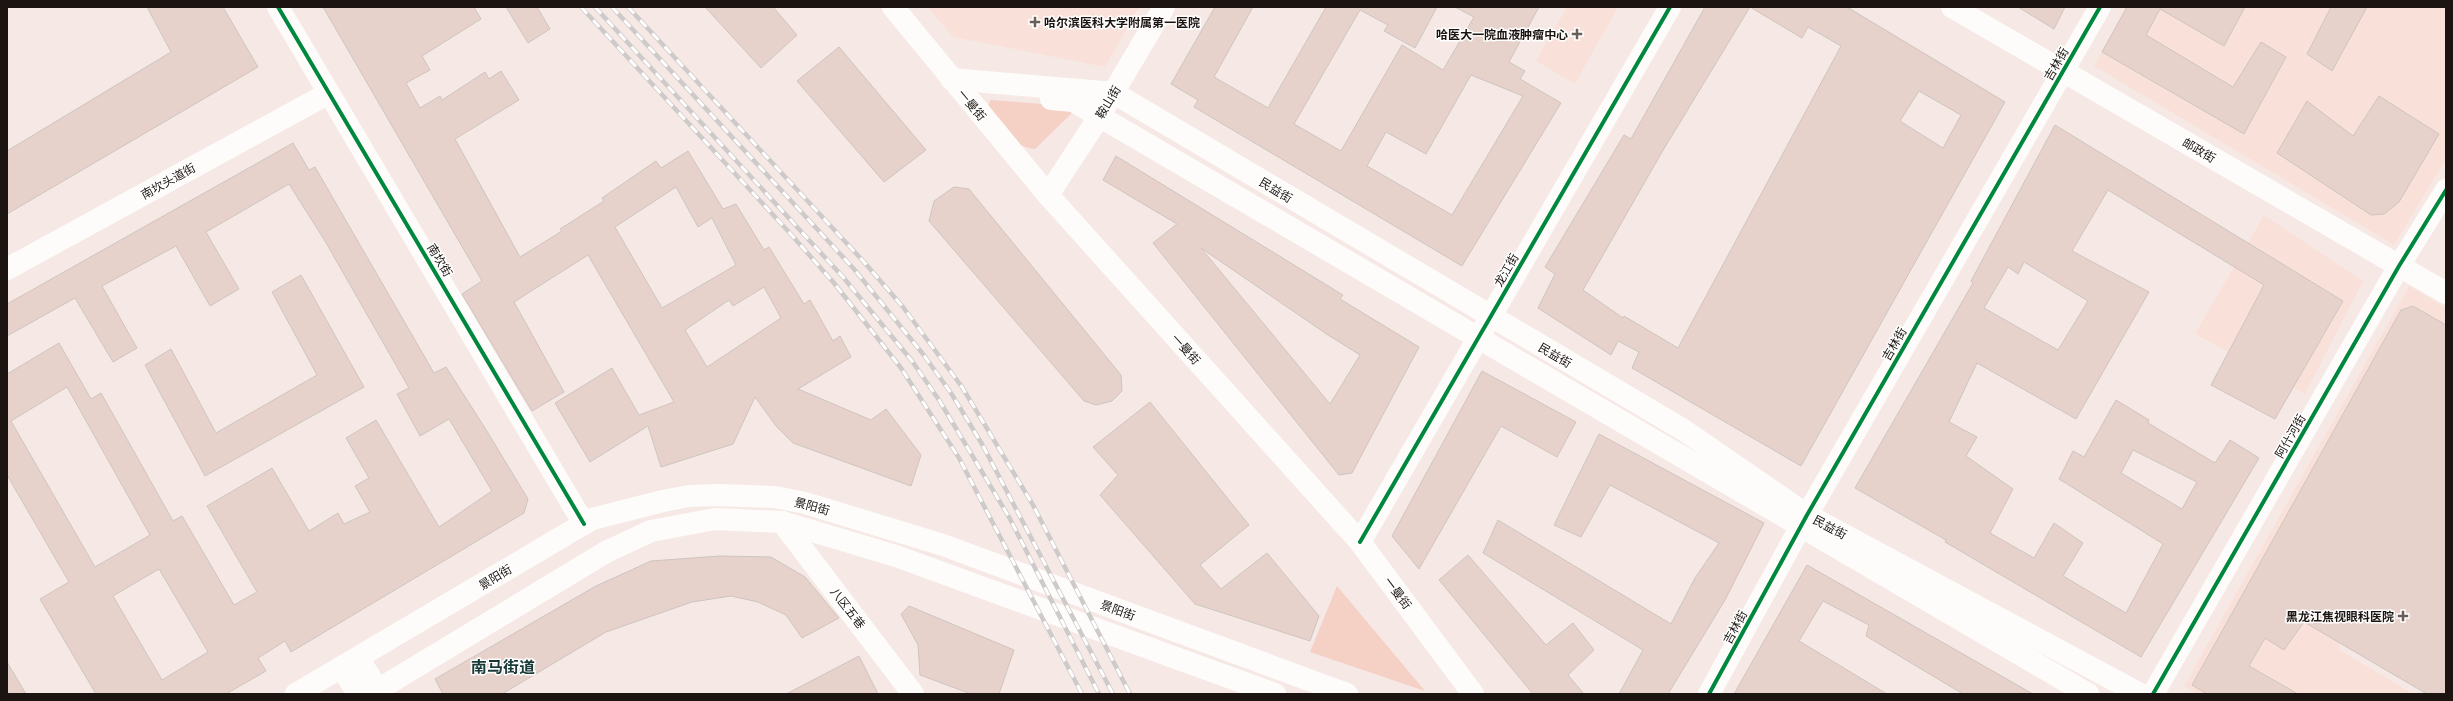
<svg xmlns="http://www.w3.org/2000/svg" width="2453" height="701" font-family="'PT Sans Narrow','Noto Sans SC',sans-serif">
  <rect width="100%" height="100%" fill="#f6e9e5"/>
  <g fill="#f9e1d9">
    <path d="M 927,7 L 1139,7 L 1105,67 L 953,37 Z"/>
    <path d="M 1567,7 L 1618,7 L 1575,84 L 1536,61 Z"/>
    <path d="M 2126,7 L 2446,7 L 2446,159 L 2394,245 L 2094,66 Z"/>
    <path d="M 2264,215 L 2363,281 L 2305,394 L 2195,334 Z"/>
    <path d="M 2409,286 L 2446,308 L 2446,574 L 2393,547 L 2338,649 L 2413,694 L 2196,694 L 2184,686 Z"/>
  </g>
  <g fill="#f5d0c5">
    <path d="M 990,100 L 1070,106 L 1072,113 L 1035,149 C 1013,147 1001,126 987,110 Z"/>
    <path d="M 1337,586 L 1425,691 L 1310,652 Z"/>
  </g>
  <g fill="#e7d2cb" stroke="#cec4c0" fill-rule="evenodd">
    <path d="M 147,7 L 223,7 L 258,67 L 7,214 L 7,151 L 171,52 Z"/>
    <path d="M 323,7 L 474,7 L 481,19 L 422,56 L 430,70 L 406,83 L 420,108 L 440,96 L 442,100 L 485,72 L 489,79 L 501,71 L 519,100 L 455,139 L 520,257 L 562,231 L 560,229 L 604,201 L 602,198 L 656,161 L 661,168 L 688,151 L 723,209 L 736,204 L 764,250 L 769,247 L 804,304 L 810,300 L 833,341 L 840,336 L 851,357 L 798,389 L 871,420 L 886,409 L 921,455 L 911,486 L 793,443 L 776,426 L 755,397 L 733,444 L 661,467 L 648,426 L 590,462 L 555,403 L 612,368 L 639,415 L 674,402 L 588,255 L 514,302 L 564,392 L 532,411 L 462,294 L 482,281 ZM 676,187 L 698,227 L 712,218 L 736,265 L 662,308 L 615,227 ZM 764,287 L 781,318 L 707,367 L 685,330 L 729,300 L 733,306 Z"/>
    <path d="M 506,7 L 537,7 L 550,29 L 528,43 Z"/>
    <path d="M 705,7 L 773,7 L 797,35 L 761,68 Z"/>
    <path d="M 1215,7 L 1253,7 L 1214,77 L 1268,108 L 1326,7 L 1437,7 L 1415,48 L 1384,31 L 1388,25 L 1360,10 L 1294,124 L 1341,151 L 1402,45 L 1443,70 L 1474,17 L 1455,7 L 1539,7 L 1509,62 L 1525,71 L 1520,79 L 1561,103 L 1462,266 L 1194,107 L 1198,100 L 1171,84 ZM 1471,75 L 1523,96 L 1452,215 L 1367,166 L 1386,132 L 1426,154 Z"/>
    <path d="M 1705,7 L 1750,7 L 1662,152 L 1583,290 L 1623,318 L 1624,316 L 1678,348 L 1841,46 L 1808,27 L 1802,38 L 1750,7 L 1847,7 L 2005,102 L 1801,466 L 1632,368 L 1639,352 L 1618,341 L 1611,355 L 1538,308 L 1555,274 L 1545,267 L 1624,135 L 1631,139 ZM 1919,91 L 1961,115 L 1943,148 L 1900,121 Z"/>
    <path d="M 2018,7 L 2065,7 L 2054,29 Z"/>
    <path d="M 2127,7 L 2245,7 L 2224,46 L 2160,9 L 2146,35 L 2233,87 L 2261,42 L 2286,57 L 2244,134 L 2102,52 Z"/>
    <path d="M 2331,7 L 2367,7 L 2332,71 L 2307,54 Z"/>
    <path d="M 839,47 L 926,150 L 884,182 L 797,81 Z"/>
    <path d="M 2379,96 L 2439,134 L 2399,202 L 2384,214 L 2371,215 L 2277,153 L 2307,101 L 2353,136 Z"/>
    <path d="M 2055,125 L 2343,301 L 2275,419 L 2211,385 L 2264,285 L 2108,190 L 2072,251 L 2149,292 L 2076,419 L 1977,363 L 1949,422 L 1977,437 L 1966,456 L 2013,489 L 1990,533 L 2034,558 L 2054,523 L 2083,543 L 2063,576 L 2126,613 L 2163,544 L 2059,479 L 2073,451 L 2084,457 L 2116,400 L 2149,420 L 2148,423 L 2215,463 L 2230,440 L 2259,458 L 2141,657 L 1945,542 L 1946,540 L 1855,488 L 1973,283 L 1971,281 ZM 2024,262 L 2088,301 L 2058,350 L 1984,308 L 2008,267 L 2018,274 ZM 2133,450 L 2197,482 L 2182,509 L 2121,473 Z"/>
    <path d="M 293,143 L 309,170 L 315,167 L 434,373 L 446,367 L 485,428 L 528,499 L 524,513 L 291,652 L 285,641 L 258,658 L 266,671 L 226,694 L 96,694 L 40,599 L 69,582 L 7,475 L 7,374 L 59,343 L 91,399 L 101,393 L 173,521 L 182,516 L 234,605 L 257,592 L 207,506 L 272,468 L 309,531 L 338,513 L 344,524 L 370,512 L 355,486 L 369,478 L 346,438 L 376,420 L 439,527 L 492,491 L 449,419 L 420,436 L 397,394 L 409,388 L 325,241 L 289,184 L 206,232 L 239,289 L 210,306 L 176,246 L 102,286 L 137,348 L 113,362 L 75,298 L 7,336 L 7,304 ZM 67,387 L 150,535 L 95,567 L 11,421 ZM 159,569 L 208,652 L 162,680 L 113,596 Z"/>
    <path d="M 1116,156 L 1343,295 L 1340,299 L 1419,347 L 1352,473 L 1339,475 L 1153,243 L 1177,224 L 1103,180 ZM 1201,248 L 1328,335 L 1360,355 L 1330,404 Z"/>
    <path d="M 954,187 L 969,189 L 1121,375 L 1122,391 L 1112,401 L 1096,405 L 1084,401 L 929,221 L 934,201 Z"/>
    <path d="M 301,275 L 364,387 L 205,476 L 145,365 L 171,349 L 216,433 L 317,375 L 272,292 Z"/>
    <path d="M 2413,306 L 2446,325 L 2446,694 L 2427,694 L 2304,622 L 2284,650 L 2265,638 L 2249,666 L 2298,694 L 2207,694 L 2192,685 L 2401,310 Z"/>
    <path d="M 1482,371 L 1576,422 L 1557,457 L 1501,426 L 1419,569 L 1392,536 Z"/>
    <path d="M 1150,402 L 1249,525 L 1200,565 L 1221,589 L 1267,553 L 1319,616 L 1310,641 L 1195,604 L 1100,495 L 1118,475 L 1093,447 Z"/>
    <path d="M 1599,434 L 1764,523 L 1725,600 L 1668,694 L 1619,694 L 1643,650 L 1483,553 L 1498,520 L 1671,624 L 1695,578 L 1719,543 L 1610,485 L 1581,537 L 1554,525 Z"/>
    <path d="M 1468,555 L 1546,645 L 1573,623 L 1594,650 L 1568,675 L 1584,694 L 1533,694 L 1439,580 Z"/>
    <path d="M 720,556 L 771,557 L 805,577 L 839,618 L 802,638 L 786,615 L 758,602 L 731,596 L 692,602 L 606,632 L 502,694 L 443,694 L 435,679 L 596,586 L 651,561 Z"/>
    <path d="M 1807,565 L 2033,694 L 1963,694 L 1866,636 L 1869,625 L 1823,601 L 1799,641 L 1887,694 L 1734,694 Z"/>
    <path d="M 909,606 L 1014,650 L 999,694 L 971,694 L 920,675 L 918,645 L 901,614 Z"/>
    <path d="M 859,656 L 878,694 L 786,694 L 817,678 Z"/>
    <path d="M 7,662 L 26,694 L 7,694 Z"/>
  </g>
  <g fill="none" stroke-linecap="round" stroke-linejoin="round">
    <g stroke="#fefcfb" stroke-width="22">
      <path d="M 278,7 L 584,524"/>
      <path d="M 1952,7 L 2446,293"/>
      <path d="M 1048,195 L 1099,117 L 1164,7"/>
      <path d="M 7,269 L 329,93"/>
      <path d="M 782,522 L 913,694"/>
      <path d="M 1360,542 L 1670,7"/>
      <path d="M 1709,694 L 1807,515 L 2100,7"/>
      <path d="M 2153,694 L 2399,266 L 2446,190"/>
    </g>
    <g stroke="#fefcfb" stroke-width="22">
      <path d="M 893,7 L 1048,195 L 1360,542 L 1473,694"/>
      <path d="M 951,79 L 1114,93 L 1682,429 L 1807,515 L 2140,694"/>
      <path d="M 1051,99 L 1073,101 L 2088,694"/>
      <path d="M 358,658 L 381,694"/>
      <path d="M 341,667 L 358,694"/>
      <path d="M 296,694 L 592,519 L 663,501 L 689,496 L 717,495 L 775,497 L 805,503 L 943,545 L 1347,694"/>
      <path d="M 371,694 L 606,552 L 651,531 L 715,519 L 782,522 L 896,556 L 1275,694"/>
    </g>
    <defs>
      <g id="rail">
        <path d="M 581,7 L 788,231 L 834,283 L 901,368 L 959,458 L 1082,694"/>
        <path d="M 595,7 L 843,277 L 912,361 L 939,400 L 1009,517 L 1099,694"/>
        <path d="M 612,7 L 854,269 L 923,354 L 951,393 L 982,444 L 1113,694"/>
        <path d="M 628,7 L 864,262 L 903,307 L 962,387 L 1033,505 L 1130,694"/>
      </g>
    </defs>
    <use href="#rail" stroke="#cecac9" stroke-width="4.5"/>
    <use href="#rail" stroke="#fff" stroke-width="3" stroke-dasharray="9" stroke-linecap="butt"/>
    <defs>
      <g id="cycleway">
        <path d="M 278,7 L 584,524"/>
        <path d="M 1360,542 L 1670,7"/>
        <path d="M 1709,694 L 1807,515 L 2100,7"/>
        <path d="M 2153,694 L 2399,266 L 2446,190"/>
      </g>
    </defs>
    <use href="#cycleway" stroke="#fff" stroke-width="6"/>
    <use href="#cycleway" stroke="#00873e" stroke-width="4"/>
  </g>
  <g fill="#685f5b" stroke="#fff" stroke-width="1.5">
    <path d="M1033 16h4v4h4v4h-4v4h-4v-4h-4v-4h4z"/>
    <path d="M1575 28h4v4h4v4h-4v4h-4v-4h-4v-4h4z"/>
    <path d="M2401 610h4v4h4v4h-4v4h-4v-4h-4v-4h4z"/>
  </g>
  <g text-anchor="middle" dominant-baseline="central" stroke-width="3" stroke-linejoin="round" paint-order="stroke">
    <g font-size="12" font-weight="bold" fill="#1c1411" stroke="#fff" text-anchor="end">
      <text x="1044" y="22" text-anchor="start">哈尔滨医科大学附属第一医院</text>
      <text x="1568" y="34">哈医大一院血液肿瘤中心</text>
      <text x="2394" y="616">黑龙江焦视眼科医院</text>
    </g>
    <g font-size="12" fill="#1c1411" stroke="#fff">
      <text transform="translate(2056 64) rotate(-60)">吉林街</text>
      <text transform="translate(1108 102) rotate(-59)">鞍山街</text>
      <text transform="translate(972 105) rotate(50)">一曼街</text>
      <text transform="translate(2199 150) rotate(30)">邮政街</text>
      <text transform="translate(168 181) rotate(-29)">南坎头道街</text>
      <text transform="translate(1276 190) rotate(31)">民益街</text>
      <text transform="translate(440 260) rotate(59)">南坎街</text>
      <text transform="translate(1506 270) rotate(-60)">龙江街</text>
      <text transform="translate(1894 344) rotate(-60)">吉林街</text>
      <text transform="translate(1186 349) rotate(48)">一曼街</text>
      <text transform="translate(1555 355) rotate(30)">民益街</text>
      <text transform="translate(2290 436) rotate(-60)">阿什河街</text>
      <text transform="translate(812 506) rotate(15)">景阳街</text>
      <text transform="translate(1830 527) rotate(28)">民益街</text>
      <text transform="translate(495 577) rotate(-31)">景阳街</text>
      <text transform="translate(1398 593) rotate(53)">一曼街</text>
      <text transform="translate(848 608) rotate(52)">八区五巷</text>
      <text transform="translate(1118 610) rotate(20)">景阳街</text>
      <text transform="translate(1735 627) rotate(-61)">吉林街</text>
    </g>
    <g font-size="16" font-weight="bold" fill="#183a37" stroke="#fff">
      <text x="503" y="667">南马街道</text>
    </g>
  </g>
  <rect width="2453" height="701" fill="none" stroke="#1c1411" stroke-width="16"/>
</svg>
